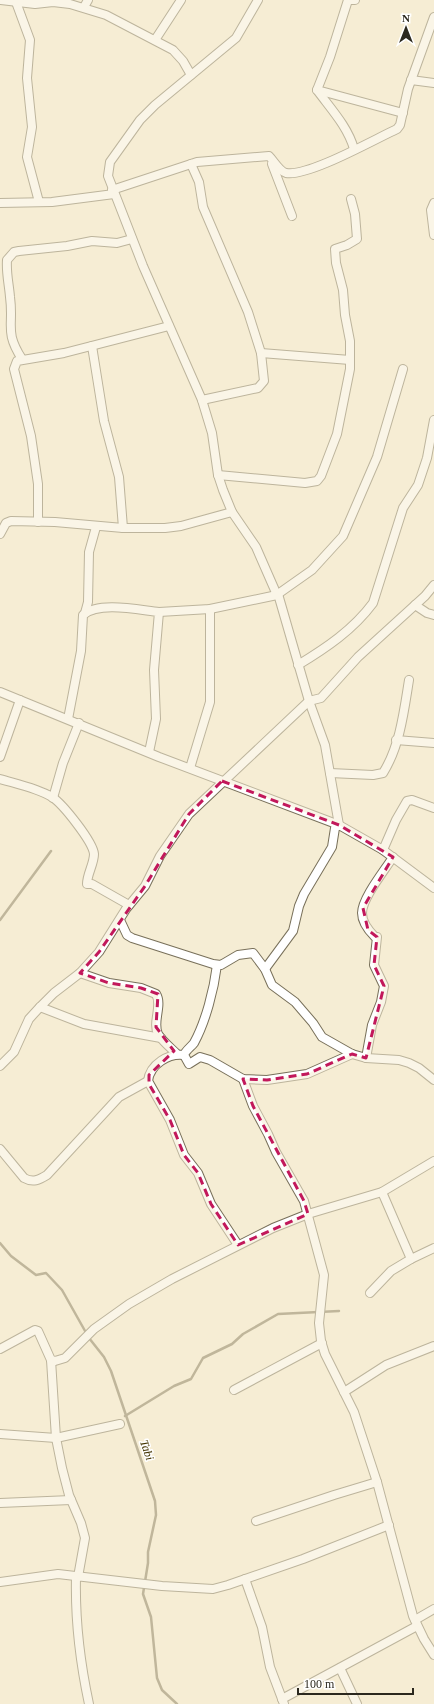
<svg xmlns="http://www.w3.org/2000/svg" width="434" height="1704" font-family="'Times New Roman',serif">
  <rect width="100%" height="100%" fill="#f5edd4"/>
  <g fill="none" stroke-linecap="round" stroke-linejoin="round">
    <g stroke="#7e7457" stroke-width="2.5">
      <path d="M 0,920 L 51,851"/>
      <path d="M 0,1243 L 11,1256 L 36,1275 L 46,1273 L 62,1290 L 89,1338 L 104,1357 L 111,1371 L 155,1501 L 156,1515 L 148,1552 L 148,1563 L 143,1594 L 151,1617 L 157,1678 L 162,1690 L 177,1704"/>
      <path d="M 125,1416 L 174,1386 L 191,1379 L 203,1358 L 232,1344 L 243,1334 L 278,1314 L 339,1311"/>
    </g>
    <defs>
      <g id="minor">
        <path d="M 1,0 L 35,4 L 53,2 L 70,4 L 106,15 L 173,50 L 183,61 L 191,75"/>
        <path d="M 258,0 L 236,38 L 155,105 L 140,120 L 110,162 L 108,176 L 143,266 L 202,400 L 212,433 L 218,475 L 223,490 L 232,512 L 256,547 L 277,595 L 278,594 L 309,701 L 325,745 L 339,825 L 335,828 L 332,847 L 304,894 L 299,906 L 293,931 L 265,969"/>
        <path d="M 16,2 L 30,40 L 27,78 L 32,127 L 27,157 L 39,202"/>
        <path d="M 84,7 L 88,0"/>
        <path d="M 155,40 L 181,0"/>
        <path d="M 411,80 L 434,83"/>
        <path d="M 317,90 L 403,113"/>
        <path d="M 354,149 C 348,127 331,109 317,90 L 330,57 L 348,0 L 355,0"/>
        <path d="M 191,164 L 199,182 L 203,207 L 248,312 L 261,353 L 264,381 L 258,388 L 202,400"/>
        <path d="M 272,164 L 292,216"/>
        <path d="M 112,190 L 197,162 L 269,156 C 274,161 279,171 286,173 C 308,177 375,139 397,129 L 400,125 L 408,89 L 434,17"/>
        <path d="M 0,203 L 52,202 L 114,194"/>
        <path d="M 434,203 L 431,210 L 434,235"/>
        <path d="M 92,346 L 104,421 L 119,477 L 123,528"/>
        <path d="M 261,353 L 350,360"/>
        <path d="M 22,359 C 4,331 14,326 10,297 C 9,284 6,273 7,260 L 14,252 L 19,251 L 67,246 L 92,241 L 117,243 L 132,239"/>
        <path d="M 218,475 L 305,483 L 317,481 L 321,476 L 337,434 L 350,369 L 350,341 L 345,315 L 343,290 L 336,263 L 335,249 L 347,245 L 357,239 L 355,214 L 351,199"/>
        <path d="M 38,522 L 38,484 L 31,436 L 14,369 L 17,361 L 64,353 L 169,326"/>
        <path d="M 0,534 L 6,523 L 11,521 L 55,522 L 123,528 L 165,528 L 181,526 L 232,512"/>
        <path d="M 278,594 L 312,570 L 343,536 L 377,457 L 403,369"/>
        <path d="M 415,605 L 427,613 L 434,615"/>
        <path d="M 159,612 L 210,609 L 277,595"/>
        <path d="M 85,613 L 88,602 L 89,552 L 96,527"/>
        <path d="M 298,665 C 326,648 353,630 373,603 L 403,508 L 418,485 L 427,458 L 434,420"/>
        <path d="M 0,692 L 159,757 L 339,825 L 383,850 L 434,888"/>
        <path d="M 68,719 L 81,651 L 83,615 C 99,601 139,610 159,612 L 154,670 L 156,719 L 149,752"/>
        <path d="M 396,740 L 434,743"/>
        <path d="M 0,757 L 20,700"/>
        <path d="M 190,768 L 210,702 L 210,609"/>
        <path d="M 330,773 L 373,775 L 383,773 C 400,746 404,711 409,680"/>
        <path d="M 0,779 C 17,784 37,788 52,797 C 63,804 93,842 94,854 C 94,864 87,874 87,884 L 92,884 L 129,905"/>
        <path d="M 53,798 L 63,763 L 79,723"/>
        <path d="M 383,850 L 396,820 L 407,801 L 412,800 L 434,808"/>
        <path d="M 120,920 L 127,935 L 132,938 L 213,964 L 221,965 L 238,955 L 253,953 L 265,969 L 272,985 L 295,1002 L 313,1023 L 322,1037 L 352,1054 L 366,1058 L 399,1060 L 409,1063 L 419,1068 L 434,1080"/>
        <path d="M 217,965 C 214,989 206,1021 194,1043 C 191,1047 186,1050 184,1055 L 189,1064 L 200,1057 L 210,1060 L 243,1079 L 267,1080 L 307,1074 L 352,1054"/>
        <path d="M 80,973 L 109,983 L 141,988 L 156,994 C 163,1005 152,1022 158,1034 C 162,1041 171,1048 177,1054"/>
        <path d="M 40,1007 L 84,1024 L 161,1038"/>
        <path d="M 184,1055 C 169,1053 150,1064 148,1081 L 170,1120 L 184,1155 L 198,1173 L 211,1204 L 238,1245"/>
        <path d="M 366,1058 L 372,1025 L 381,1002 L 384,986 L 374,965 L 377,937 L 375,937 C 369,931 362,923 362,913 C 362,898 385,870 393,857"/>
        <path d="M 0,1066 L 14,1052 L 29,1019 L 40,1007 L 54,993 L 80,973 L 99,952 L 126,909 L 145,886 L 160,856 L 189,814 L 309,701 L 321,698 L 358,657 L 425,596 L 434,585"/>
        <path d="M 243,1079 L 253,1106 L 268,1134 L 276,1152 L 304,1201 L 324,1275 L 319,1323 L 321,1341 L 325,1354 L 354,1412 L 377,1482 L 413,1616 L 424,1639 L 434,1655"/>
        <path d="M 0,1149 L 24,1178 C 33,1183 39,1180 47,1175 L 119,1097 L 148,1081"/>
        <path d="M 382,1192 L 411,1259 L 434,1248"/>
        <path d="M 370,1293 L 391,1271 L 411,1259"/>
        <path d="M 0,1349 L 35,1330 L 38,1331 L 51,1360 L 55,1361 L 65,1358 L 94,1329 L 129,1304 L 172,1279 L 273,1228 L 308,1214 L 382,1192 L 434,1161"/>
        <path d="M 51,1360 L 56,1438 L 62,1468 L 69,1495 L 81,1523 L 85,1538 L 78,1577"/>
        <path d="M 234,1390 L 322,1343"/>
        <path d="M 344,1392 L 386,1365 L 434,1346"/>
        <path d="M 0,1434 L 56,1438 L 120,1424"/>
        <path d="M 0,1503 L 71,1500"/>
        <path d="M 256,1521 L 334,1495 L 377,1482"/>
        <path d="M 76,1577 C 75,1619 80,1662 89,1704"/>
        <path d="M 245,1579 L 262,1627 L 270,1667 L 284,1704"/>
        <path d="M 0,1582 L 58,1574 L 162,1586 L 213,1589 L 228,1585 L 303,1559 L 389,1525"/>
        <path d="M 415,1620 L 434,1609"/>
        <path d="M 340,1668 L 357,1704"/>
        <path d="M 282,1699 L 417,1626"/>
      </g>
    </defs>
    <use href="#minor" stroke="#78705a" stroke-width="10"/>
    <use href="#minor" stroke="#fff" stroke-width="8"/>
  </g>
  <path d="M0 0H434V1704H0ZM 222,781 L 339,825 L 393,857 L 363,908 L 368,930 L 377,937 L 374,965 L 384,986 L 366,1058 L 352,1054 L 307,1074 L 267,1080 L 243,1079 L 253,1106 L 304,1201 L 308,1214 L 238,1245 L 211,1204 L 198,1173 L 184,1155 L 170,1120 L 149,1084 L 149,1075 L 174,1051 L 156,1027 L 158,994 L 141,988 L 109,983 L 80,973 L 99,952 L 145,886 L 189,814 Z" fill="#f5edd4" fill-opacity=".55" fill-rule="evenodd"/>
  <path fill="none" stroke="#c2185b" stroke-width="3" stroke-dasharray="8 5" stroke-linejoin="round" d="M 222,781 L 339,825 L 393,857 L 363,908 L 368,930 L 377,937 L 374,965 L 384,986 L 366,1058 L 352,1054 L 307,1074 L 267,1080 L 243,1079 L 253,1106 L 304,1201 L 308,1214 L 238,1245 L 211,1204 L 198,1173 L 184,1155 L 170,1120 L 149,1084 L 149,1075 L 174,1051 L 156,1027 L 158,994 L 141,988 L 109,983 L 80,973 L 99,952 L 145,886 L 189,814 Z"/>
  <g text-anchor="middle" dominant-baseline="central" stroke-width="3" stroke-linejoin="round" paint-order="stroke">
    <g font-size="12" font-style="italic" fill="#453603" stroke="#fff">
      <text transform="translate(147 1450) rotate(71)">Tabi</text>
    </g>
  </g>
  <g transform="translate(406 28)" stroke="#ffffff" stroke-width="3" paint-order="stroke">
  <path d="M0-3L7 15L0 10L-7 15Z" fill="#2b281e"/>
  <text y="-6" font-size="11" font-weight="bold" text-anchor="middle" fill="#2b281e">N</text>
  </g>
  <path d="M298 1688v6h115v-6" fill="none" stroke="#2b281e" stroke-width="2"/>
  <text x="304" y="1688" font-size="12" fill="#2b281e" stroke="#ffffff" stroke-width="3" paint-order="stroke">100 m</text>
</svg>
